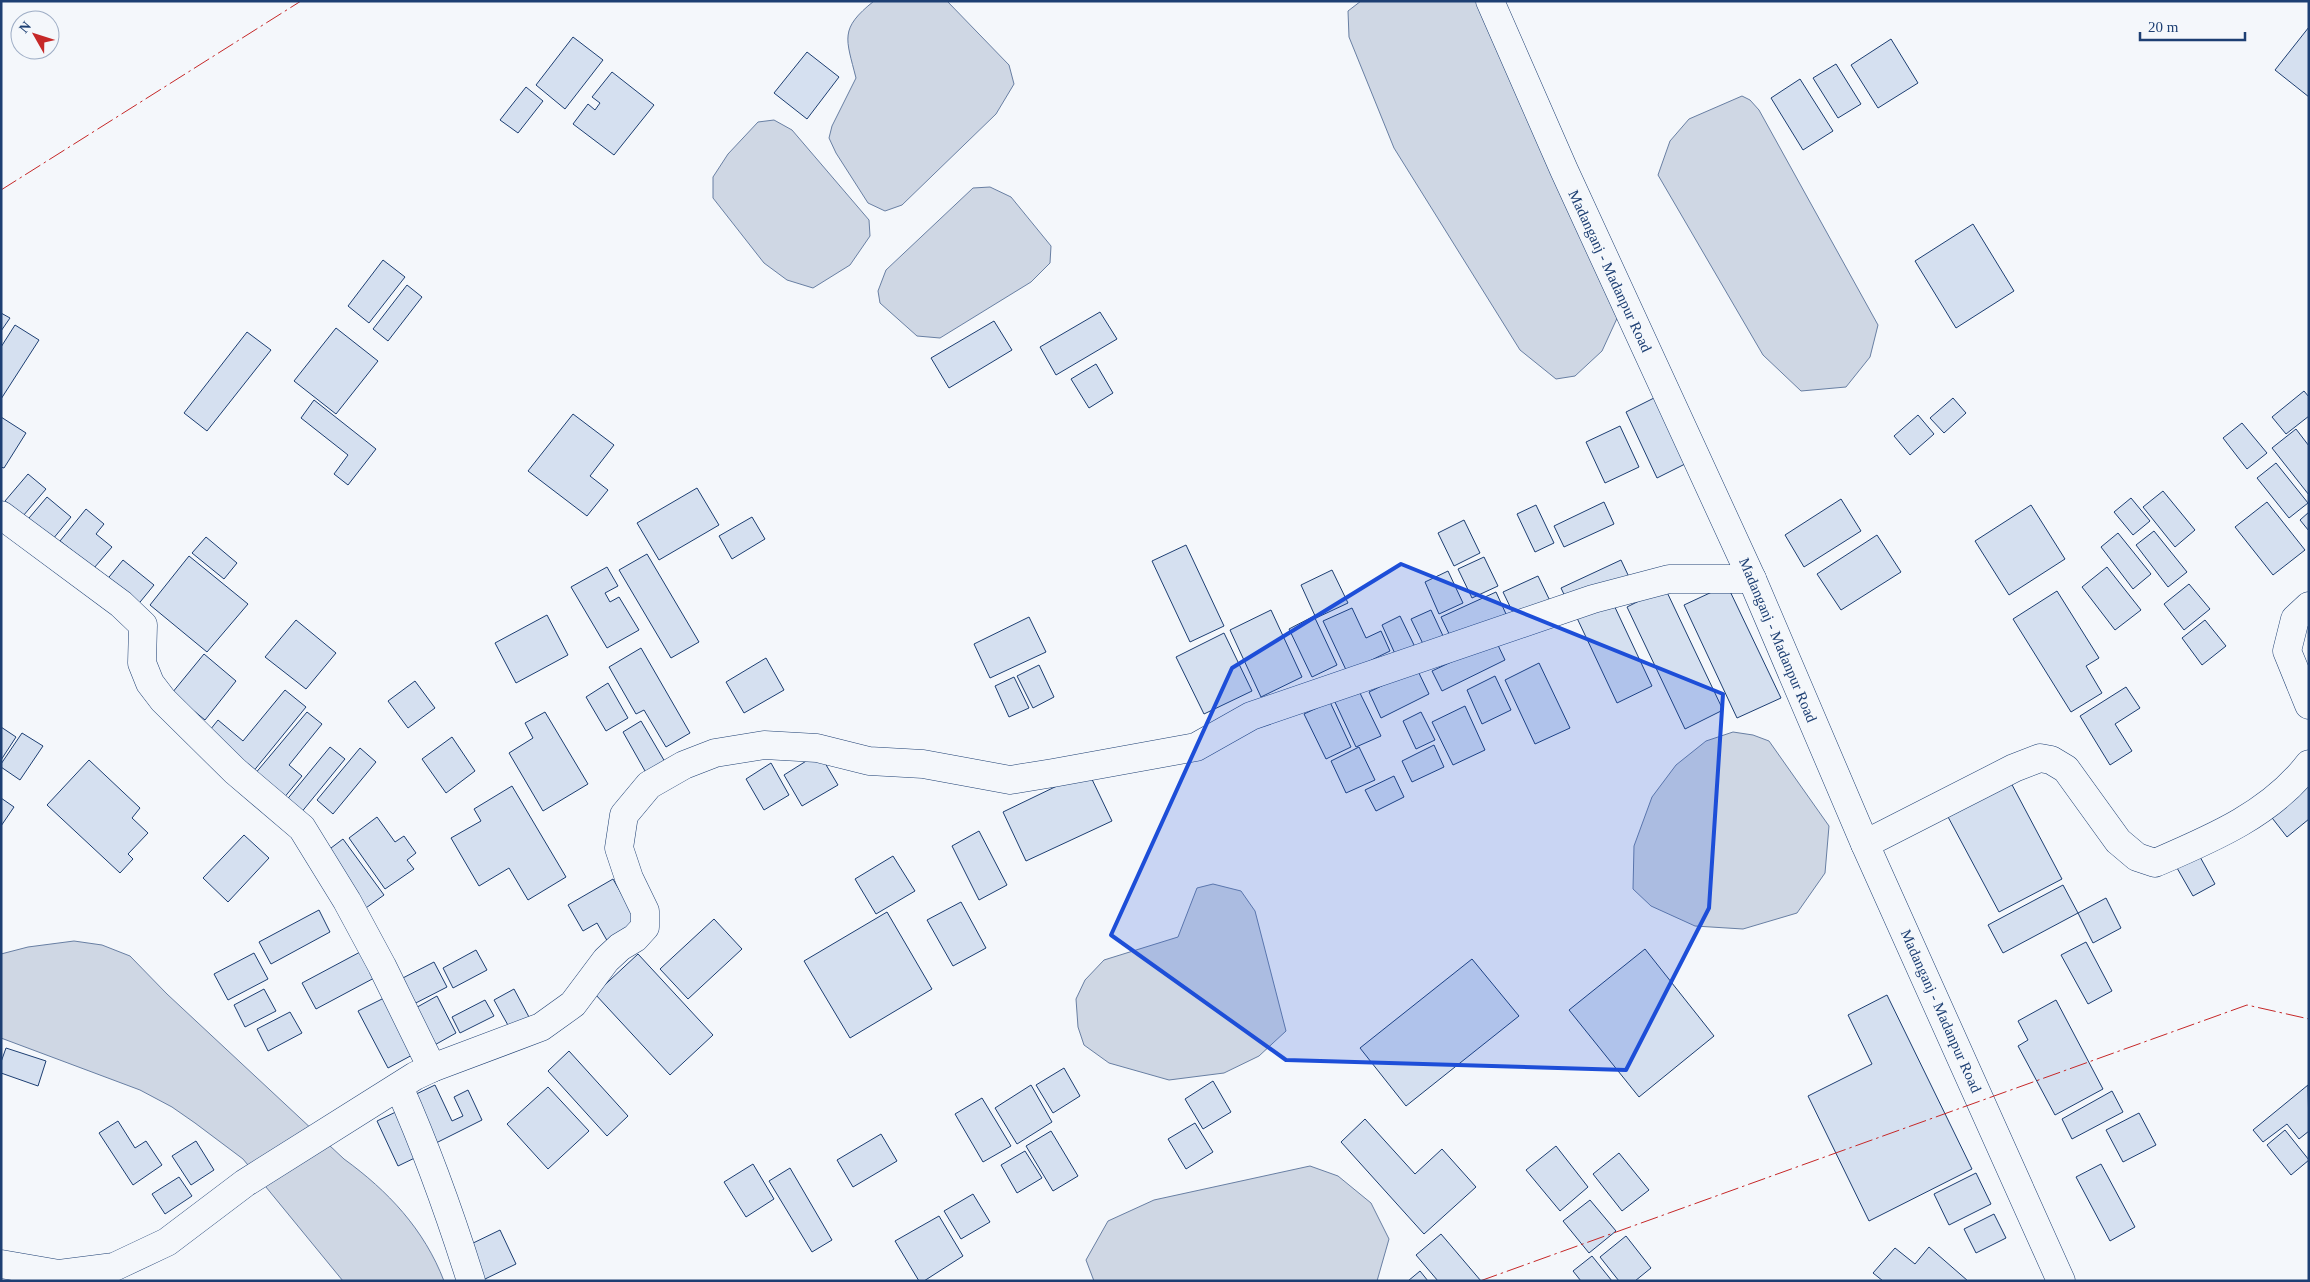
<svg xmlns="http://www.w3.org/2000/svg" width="2310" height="1282" font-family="Georgia,serif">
  <rect width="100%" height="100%" fill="#f4f7fb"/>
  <g fill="#cfd7e4" stroke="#687fa3">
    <path d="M 874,1 L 947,1 L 1009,65 L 1014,84 L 996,114 L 902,205 L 885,211 L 868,203 L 836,153 L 829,138 L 832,126 L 856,78 C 846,38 839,29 874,1 Z"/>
    <path d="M 1361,1 L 1486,1 L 1619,314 L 1602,351 L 1575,376 L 1556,379 L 1520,350 L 1394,148 L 1349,37 L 1348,11 Z"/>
    <path d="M 1742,96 L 1750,100 L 1759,110 L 1878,325 L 1870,357 L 1846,387 L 1801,391 L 1763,355 L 1658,175 L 1670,141 L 1689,119 Z"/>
    <path d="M 774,120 L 792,130 L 869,220 L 870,236 L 850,265 L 813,288 L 787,280 L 764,263 L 713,198 L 713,177 L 728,154 L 758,122 Z"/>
    <path d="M 990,187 L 1011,197 L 1051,246 L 1050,263 L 1031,282 L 940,338 L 917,336 L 880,303 L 878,291 L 886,270 L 973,188 Z"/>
    <path d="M 1733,732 L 1753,735 L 1769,741 L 1829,826 L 1825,873 L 1797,913 L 1743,929 L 1695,926 L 1651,906 L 1633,889 L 1634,846 L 1652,797 L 1676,765 L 1706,741 Z"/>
    <path d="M 1213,884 L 1241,891 L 1255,911 L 1286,1031 L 1259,1056 L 1224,1073 L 1169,1080 L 1109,1063 L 1084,1045 L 1078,1027 L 1076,999 L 1085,980 L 1104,960 L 1178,937 L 1197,888 Z"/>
    <path d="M 74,941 L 102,945 L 130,956 L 167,994 L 344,1159 C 388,1191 424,1229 444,1281 L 343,1281 L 243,1159 L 195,1123 L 172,1107 L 140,1090 L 1,1038 L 1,954 L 28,947 Z"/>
    <path d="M 1310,1166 L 1338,1176 L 1371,1203 L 1389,1239 L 1377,1281 L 1094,1281 L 1086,1260 L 1108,1221 L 1154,1200 Z"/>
  </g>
  <g fill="#d5e0f0" stroke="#1d3f73">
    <path d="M 2309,27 L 2309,97 L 2275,70 Z"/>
    <path d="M 573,37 L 603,60 L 565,109 L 536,85 Z"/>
    <path d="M 1891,39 L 1918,83 L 1878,108 L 1851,65 Z"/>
    <path d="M 807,52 L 839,77 L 807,119 L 774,93 Z"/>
    <path d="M 1836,64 L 1861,104 L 1838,118 L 1813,78 Z"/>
    <path d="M 612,72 L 654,105 L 614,155 L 573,124 L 588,104 L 595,110 L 600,103 L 592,97 Z"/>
    <path d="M 1800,79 L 1833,131 L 1803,150 L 1771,98 Z"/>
    <path d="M 526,87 L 543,101 L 518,133 L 500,120 Z"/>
    <path d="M 1973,224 L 2014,291 L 1956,328 L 1915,261 Z"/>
    <path d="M 383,260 L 405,277 L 369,323 L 348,306 Z"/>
    <path d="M 407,285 L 422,297 L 388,341 L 373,329 Z"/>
    <path d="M 1100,312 L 1117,339 L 1056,375 L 1040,347 Z"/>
    <path d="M 1,313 L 10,318 L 1,331 Z"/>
    <path d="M 994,321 L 1012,350 L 949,388 L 931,358 Z"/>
    <path d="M 15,325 L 39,340 L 1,399 L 1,347 Z"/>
    <path d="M 336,328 L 378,361 L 336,414 L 294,381 Z"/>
    <path d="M 247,332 L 271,350 L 207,431 L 184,413 Z"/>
    <path d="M 1096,364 L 1113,393 L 1089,408 L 1071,379 Z"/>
    <path d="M 2304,391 L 2309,397 L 2309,416 L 2286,434 L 2272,417 Z"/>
    <path d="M 1666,392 L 1697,458 L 1657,478 L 1626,412 Z"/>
    <path d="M 1953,398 L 1966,413 L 1944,433 L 1930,418 Z"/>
    <path d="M 314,400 L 376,449 L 348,485 L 334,474 L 348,455 L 301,418 Z"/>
    <path d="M 573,414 L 614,445 L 590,476 L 608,490 L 587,516 L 528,471 Z"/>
    <path d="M 1918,415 L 1934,434 L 1910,455 L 1894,436 Z"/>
    <path d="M 1,417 L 26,433 L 4,468 L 1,467 Z"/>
    <path d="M 2242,423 L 2267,453 L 2247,469 L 2223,438 Z"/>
    <path d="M 1620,426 L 1639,467 L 1605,483 L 1586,442 Z"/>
    <path d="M 2296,429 L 2309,446 L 2309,495 L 2272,448 Z"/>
    <path d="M 2276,463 L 2308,503 L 2289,518 L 2257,478 Z"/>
    <path d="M 28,474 L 46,489 L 23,516 L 5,501 Z"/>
    <path d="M 697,488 L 719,525 L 659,560 L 637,523 Z"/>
    <path d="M 2163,491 L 2195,530 L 2175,547 L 2143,507 Z"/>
    <path d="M 47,497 L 71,517 L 48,545 L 23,525 Z"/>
    <path d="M 2131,498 L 2150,521 L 2133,535 L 2114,512 Z"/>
    <path d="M 1841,499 L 1861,531 L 1804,567 L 1785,535 Z"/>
    <path d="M 1604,502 L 1614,524 L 1564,547 L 1554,526 Z"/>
    <path d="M 2267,502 L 2305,550 L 2273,575 L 2235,527 Z"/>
    <path d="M 1536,505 L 1554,543 L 1535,552 L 1517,514 Z"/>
    <path d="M 2031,505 L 2065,559 L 2009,595 L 1975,541 Z"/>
    <path d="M 86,509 L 104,524 L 96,534 L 112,547 L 94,568 L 60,541 Z"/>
    <path d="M 2309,512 L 2309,531 L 2300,520 Z"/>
    <path d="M 752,517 L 765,539 L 732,559 L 719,536 Z"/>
    <path d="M 1464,520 L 1480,553 L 1454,566 L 1438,533 Z"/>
    <path d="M 2154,531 L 2187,572 L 2168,587 L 2136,545 Z"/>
    <path d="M 2118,533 L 2151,574 L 2133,589 L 2101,547 Z"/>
    <path d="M 1877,535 L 1901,572 L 1841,610 L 1817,574 Z"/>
    <path d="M 206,537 L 237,563 L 224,579 L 192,553 Z"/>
    <path d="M 1186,545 L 1224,626 L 1190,642 L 1152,561 Z"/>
    <path d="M 647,554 L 699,642 L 671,658 L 619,570 Z"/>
    <path d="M 189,556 L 248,604 L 207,652 L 150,605 Z"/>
    <path d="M 1484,557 L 1498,586 L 1472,598 L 1458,569 Z"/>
    <path d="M 123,560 L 154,585 L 136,607 L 105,582 Z"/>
    <path d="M 1621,560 L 1629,577 L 1569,605 L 1561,588 Z"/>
    <path d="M 607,567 L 618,586 L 605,593 L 610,602 L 619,597 L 639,630 L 607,648 L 571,587 Z"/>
    <path d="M 2107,567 L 2141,610 L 2115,630 L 2082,587 Z"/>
    <path d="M 1332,570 L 1348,603 L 1316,618 L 1301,585 Z"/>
    <path d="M 1448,571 L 1463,603 L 1439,614 L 1425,582 Z"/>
    <path d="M 1538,576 L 1551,603 L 1516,619 L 1503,592 Z"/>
    <path d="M 2189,584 L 2210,609 L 2184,630 L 2164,604 Z"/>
    <path d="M 1727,585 L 1781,698 L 1737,718 L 1684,605 Z"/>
    <path d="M 1665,588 L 1723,710 L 1685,729 L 1627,607 Z"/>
    <path d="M 2057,591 L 2099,658 L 2086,666 L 2102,693 L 2071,712 L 2013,619 Z"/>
    <path d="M 1496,592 L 1506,614 L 1452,640 L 1441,617 Z"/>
    <path d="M 1612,601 L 1652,686 L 1617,703 L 1577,618 Z"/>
    <path d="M 1352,608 L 1366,638 L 1381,631 L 1390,651 L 1347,672 L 1323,621 Z"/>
    <path d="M 1271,610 L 1302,677 L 1261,697 L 1230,630 Z"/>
    <path d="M 1431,610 L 1444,638 L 1425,648 L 1411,619 Z"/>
    <path d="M 547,615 L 568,655 L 516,683 L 495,643 Z"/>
    <path d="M 1314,616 L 1337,665 L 1312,677 L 1289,629 Z"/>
    <path d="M 1400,616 L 1415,647 L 1396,656 L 1382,625 Z"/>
    <path d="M 1029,617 L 1046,652 L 990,678 L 974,644 Z"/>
    <path d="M 296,620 L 336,653 L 306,689 L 265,657 Z"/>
    <path d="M 2205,620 L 2226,646 L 2202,665 L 2182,638 Z"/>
    <path d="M 1224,633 L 1252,691 L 1204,714 L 1176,657 Z"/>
    <path d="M 1496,641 L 1505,660 L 1442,691 L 1432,671 Z"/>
    <path d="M 641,648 L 690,733 L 666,747 L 644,710 L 636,714 L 609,667 Z"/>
    <path d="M 204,654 L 236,681 L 205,720 L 172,693 Z"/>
    <path d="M 766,658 L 784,690 L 744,713 L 726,682 Z"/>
    <path d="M 1539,663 L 1570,728 L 1535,744 L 1505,680 Z"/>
    <path d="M 1039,665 L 1054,697 L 1033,708 L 1017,676 Z"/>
    <path d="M 1417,669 L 1429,694 L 1381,718 L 1369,692 Z"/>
    <path d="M 1495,676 L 1511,710 L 1482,724 L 1467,690 Z"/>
    <path d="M 1014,677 L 1029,708 L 1009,717 L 995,686 Z"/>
    <path d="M 415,681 L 435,708 L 408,728 L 388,701 Z"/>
    <path d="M 608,683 L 628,718 L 606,731 L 586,697 Z"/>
    <path d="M 2126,687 L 2140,708 L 2115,724 L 2132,751 L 2110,765 L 2080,716 Z"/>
    <path d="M 1358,689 L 1381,736 L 1356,747 L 1334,700 Z"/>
    <path d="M 285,690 L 306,707 L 252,773 L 206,735 L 218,720 L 243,741 Z"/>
    <path d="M 1330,702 L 1351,747 L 1326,759 L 1304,714 Z"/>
    <path d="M 1465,706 L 1485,750 L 1453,765 L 1432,722 Z"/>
    <path d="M 307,712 L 322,724 L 289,765 L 302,776 L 283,799 L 254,775 Z"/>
    <path d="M 545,712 L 588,784 L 543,811 L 509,753 L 533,738 L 525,723 Z"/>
    <path d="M 1421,712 L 1435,740 L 1416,749 L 1403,721 Z"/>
    <path d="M 641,721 L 668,767 L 649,778 L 623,732 Z"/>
    <path d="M 1,727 L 16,737 L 1,760 Z"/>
    <path d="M 22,733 L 43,746 L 20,780 L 1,767 L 1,764 Z"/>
    <path d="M 452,737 L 475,771 L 446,793 L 422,759 Z"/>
    <path d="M 1434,745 L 1444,767 L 1412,782 L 1402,761 Z"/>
    <path d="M 330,747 L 345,759 L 300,814 L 285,802 Z"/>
    <path d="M 1359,747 L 1375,780 L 1346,793 L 1331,761 Z"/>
    <path d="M 360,748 L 376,762 L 333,814 L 317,800 Z"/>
    <path d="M 819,753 L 838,785 L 802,806 L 784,775 Z"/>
    <path d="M 89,760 L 140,808 L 132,818 L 148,833 L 128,854 L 133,859 L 120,873 L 47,805 Z"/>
    <path d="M 771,763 L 789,795 L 764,810 L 746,779 Z"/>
    <path d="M 1088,771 L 1112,821 L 1026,861 L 1003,812 Z"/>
    <path d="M 1394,776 L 1404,797 L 1376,811 L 1365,790 Z"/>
    <path d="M 2010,781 L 2062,879 L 1999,912 L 1947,815 Z"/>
    <path d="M 2309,782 L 2309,819 L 2287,837 L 2269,814 Z"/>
    <path d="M 512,786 L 566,877 L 528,900 L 509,868 L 479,886 L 451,838 L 481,821 L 474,809 Z"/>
    <path d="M 1,798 L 14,807 L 1,826 Z"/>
    <path d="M 377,817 L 395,842 L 404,836 L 416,853 L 407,860 L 414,869 L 385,889 L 349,838 Z"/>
    <path d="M 979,831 L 1007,885 L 979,900 L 952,846 Z"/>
    <path d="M 244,835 L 269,858 L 228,902 L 203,878 Z"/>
    <path d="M 343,839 L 384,895 L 363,910 L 323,854 Z"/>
    <path d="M 2199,855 L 2215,884 L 2193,896 L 2177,868 Z"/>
    <path d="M 893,856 L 915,891 L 876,914 L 855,879 Z"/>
    <path d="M 613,879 L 640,926 L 609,944 L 597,923 L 583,931 L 568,905 Z"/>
    <path d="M 2063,885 L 2078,913 L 2003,953 L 1988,925 Z"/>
    <path d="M 2106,898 L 2121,928 L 2093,943 L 2078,913 Z"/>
    <path d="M 961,902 L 986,948 L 953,966 L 927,920 Z"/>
    <path d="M 319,910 L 330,932 L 271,964 L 259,942 Z"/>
    <path d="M 887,912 L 932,989 L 850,1038 L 804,961 Z"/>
    <path d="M 714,919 L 742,949 L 688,999 L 660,969 Z"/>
    <path d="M 2086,942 L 2112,991 L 2088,1004 L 2061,955 Z"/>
    <path d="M 1645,949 L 1714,1036 L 1639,1097 L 1569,1010 Z"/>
    <path d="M 476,950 L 487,970 L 453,988 L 443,968 Z"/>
    <path d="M 362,951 L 376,977 L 316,1009 L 302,983 Z"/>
    <path d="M 254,953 L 268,979 L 228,1000 L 214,974 Z"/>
    <path d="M 638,954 L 713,1035 L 670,1075 L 595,994 Z"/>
    <path d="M 1472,959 L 1519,1016 L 1406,1106 L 1360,1048 Z"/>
    <path d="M 434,962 L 447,987 L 410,1006 L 397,981 Z"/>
    <path d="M 264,989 L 276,1011 L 245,1027 L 234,1005 Z"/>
    <path d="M 514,989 L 529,1017 L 509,1027 L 494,1000 Z"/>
    <path d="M 1887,995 L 1972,1169 L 1869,1221 L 1808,1096 L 1872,1064 L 1848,1015 Z"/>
    <path d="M 437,996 L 456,1033 L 431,1047 L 412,1010 Z"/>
    <path d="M 386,997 L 416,1053 L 388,1068 L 358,1011 Z"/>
    <path d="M 485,1000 L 494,1016 L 460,1033 L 452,1017 Z"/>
    <path d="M 2056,1000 L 2103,1089 L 2055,1115 L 2018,1046 L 2028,1040 L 2018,1021 Z"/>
    <path d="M 290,1012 L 302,1033 L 268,1051 L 257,1029 Z"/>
    <path d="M 6,1048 L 46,1061 L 38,1086 L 1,1073 L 1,1062 Z"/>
    <path d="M 569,1051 L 628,1116 L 607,1136 L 548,1071 Z"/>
    <path d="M 1064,1068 L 1080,1096 L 1053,1113 L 1036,1085 Z"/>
    <path d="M 1213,1081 L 1231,1112 L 1203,1129 L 1185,1099 Z"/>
    <path d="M 435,1085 L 452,1121 L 463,1116 L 454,1097 L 468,1090 L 482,1120 L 434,1144 L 412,1096 Z"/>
    <path d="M 1031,1085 L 1052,1122 L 1017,1144 L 995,1108 Z"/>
    <path d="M 2308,1085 L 2309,1131 L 2299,1139 L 2287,1124 L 2263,1142 L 2253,1130 Z"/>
    <path d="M 548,1087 L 589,1131 L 548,1169 L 507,1124 Z"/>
    <path d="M 2112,1091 L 2123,1112 L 2072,1139 L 2062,1119 Z"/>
    <path d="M 982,1098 L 1011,1146 L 983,1162 L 955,1114 Z"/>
    <path d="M 402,1109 L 423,1154 L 398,1166 L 377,1121 Z"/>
    <path d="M 2139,1113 L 2156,1145 L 2123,1162 L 2106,1130 Z"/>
    <path d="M 1365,1119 L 1415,1174 L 1442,1149 L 1476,1187 L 1424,1234 L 1341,1142 Z"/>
    <path d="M 118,1121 L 135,1148 L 146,1141 L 162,1165 L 133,1185 L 99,1133 Z"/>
    <path d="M 1195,1123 L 1213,1152 L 1186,1169 L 1168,1139 Z"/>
    <path d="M 2285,1130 L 2309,1160 L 2291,1175 L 2267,1145 Z"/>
    <path d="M 1051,1131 L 1078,1176 L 1053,1191 L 1026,1146 Z"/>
    <path d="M 881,1134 L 897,1161 L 853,1187 L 837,1160 Z"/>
    <path d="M 196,1141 L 214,1170 L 191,1185 L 172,1156 Z"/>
    <path d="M 1556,1146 L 1588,1187 L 1560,1211 L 1526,1170 Z"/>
    <path d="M 1025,1151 L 1042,1178 L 1017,1193 L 1001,1165 Z"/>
    <path d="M 1619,1153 L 1649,1190 L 1622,1211 L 1593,1174 Z"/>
    <path d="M 753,1164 L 774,1199 L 746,1217 L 724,1182 Z"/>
    <path d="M 2101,1164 L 2135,1227 L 2110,1241 L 2076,1177 Z"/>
    <path d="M 790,1168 L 832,1240 L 812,1252 L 769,1181 Z"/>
    <path d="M 1976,1173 L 1991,1204 L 1949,1225 L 1934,1194 Z"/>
    <path d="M 179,1177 L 192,1196 L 165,1214 L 152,1194 Z"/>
    <path d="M 973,1194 L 990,1222 L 961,1239 L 944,1211 Z"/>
    <path d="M 1590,1200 L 1616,1231 L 1589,1253 L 1563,1221 Z"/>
    <path d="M 1994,1214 L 2006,1238 L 1976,1253 L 1964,1229 Z"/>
    <path d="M 939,1216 L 963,1256 L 924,1281 L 919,1281 L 895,1241 Z"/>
    <path d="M 500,1230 L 516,1264 L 483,1280 L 467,1246 Z"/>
    <path d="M 1441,1234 L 1481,1281 L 1438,1281 L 1416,1255 Z"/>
    <path d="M 1626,1236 L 1651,1268 L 1635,1281 L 1619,1281 L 1600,1257 Z"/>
    <path d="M 1929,1247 L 1968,1281 L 1883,1281 L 1873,1273 L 1895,1248 L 1915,1264 Z"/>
    <path d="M 1592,1256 L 1612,1281 L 1581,1281 L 1573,1271 Z"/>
    <path d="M 1420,1271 L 1428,1281 L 1408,1281 Z"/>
  </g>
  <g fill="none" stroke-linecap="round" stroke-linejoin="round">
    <defs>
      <g id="minor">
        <path d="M 1,515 L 121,604 L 143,625 L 142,663 L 150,683 L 163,700 L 235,771 L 302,828 L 347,901 L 382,966 L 432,1068"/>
        <path d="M 2309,606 L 2295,619 L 2287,651 L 2309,705"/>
        <path d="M 1865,844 L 2014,768 L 2040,758 L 2051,760 L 2066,769 L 2118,841 L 2137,857 L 2155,863 C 2211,839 2271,814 2309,764"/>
        <path d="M 399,1087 C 427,1150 450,1214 471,1281"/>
        <path d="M 1,1264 L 59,1274 L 114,1267 L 167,1242 L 245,1183 L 415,1076 L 432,1068 L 541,1027 L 573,1004 L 606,960 L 620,947 L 635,938 L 645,927 L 645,911 L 629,878 L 619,848 L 624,815 L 649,785 L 684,765 L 715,753 L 764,745 L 817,748 L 869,761 L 923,764 L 1010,780 L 1053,773 L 1196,747 L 1251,716 L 1593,599 L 1669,579 L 1752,579"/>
      </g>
      <path id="major" d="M 1490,1 L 1564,170 L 1752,579 L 1865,844 L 2061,1281"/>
    </defs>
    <use href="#minor" stroke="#1d3f73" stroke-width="29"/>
    <use href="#major" stroke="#1d3f73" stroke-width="29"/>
    <use href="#minor" stroke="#f4f7fb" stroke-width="28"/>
    <use href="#major" stroke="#f4f7fb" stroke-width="28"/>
    <g stroke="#c62828" stroke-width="1" stroke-dasharray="18 4 2.5 4" stroke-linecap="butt">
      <path d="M 1,190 L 301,1"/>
      <path d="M 1480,1281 L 2247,1005 L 2309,1019"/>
    </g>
  </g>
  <path fill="#1d4ed8" fill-opacity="0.2" stroke="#1d4ed8" stroke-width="4" stroke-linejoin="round" d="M 1401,564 L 1723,694 L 1709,908 L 1626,1070 L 1286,1060 L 1111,935 L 1232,668 Z"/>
  <g text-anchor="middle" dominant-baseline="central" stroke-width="4" stroke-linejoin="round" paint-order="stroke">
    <g font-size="15" fill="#1d3f73" stroke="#f4f7fb">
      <text transform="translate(1610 271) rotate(65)">Madanganj - Madanpur Road</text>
      <text transform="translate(1778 640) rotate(67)">Madanganj - Madanpur Road</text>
      <text transform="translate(1941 1011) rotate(66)">Madanganj - Madanpur Road</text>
    </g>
  </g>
  <rect width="2310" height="1282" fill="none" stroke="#1d3f73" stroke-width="5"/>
  <g transform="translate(35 35) rotate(309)"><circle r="24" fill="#f4f7fb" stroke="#9eadc5"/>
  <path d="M0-4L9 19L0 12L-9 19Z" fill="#c62828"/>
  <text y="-8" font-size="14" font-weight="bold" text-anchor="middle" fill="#1d3f73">N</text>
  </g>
  <path d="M2140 32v8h105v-8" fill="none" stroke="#1d3f73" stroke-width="2.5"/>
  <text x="2148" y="32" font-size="15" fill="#1d3f73" stroke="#f4f7fb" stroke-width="4" paint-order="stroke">20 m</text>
</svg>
